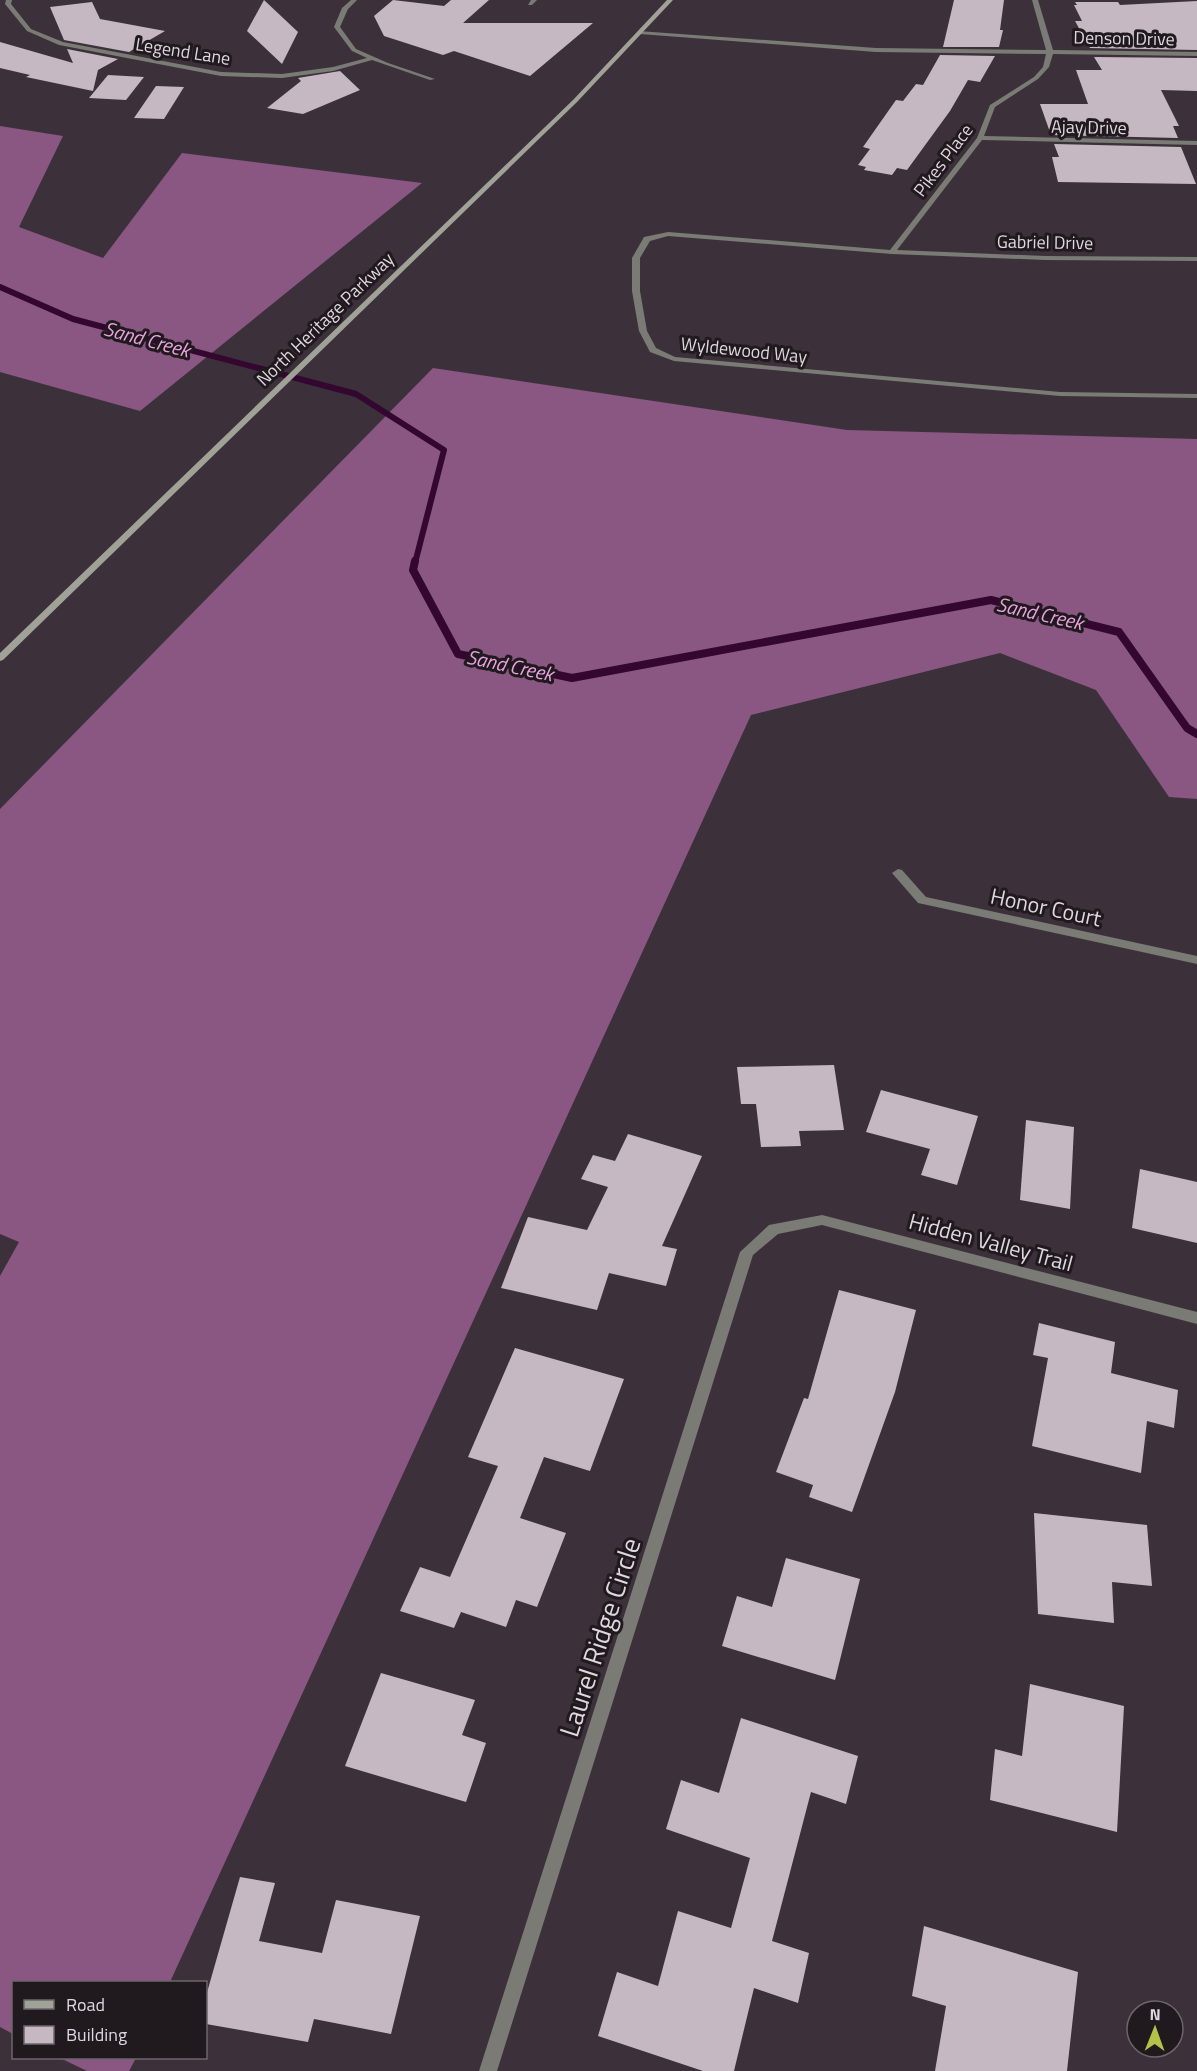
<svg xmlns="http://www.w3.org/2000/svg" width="1197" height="2071" font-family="'Titillium Web',sans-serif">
  <rect width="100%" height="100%" fill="#3c313a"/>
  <g fill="#895782">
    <path d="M 0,126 L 63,136 L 19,227 L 103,258 L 182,153 L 422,183 L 140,411 L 0,372 Z"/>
    <path d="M 433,368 L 847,430 L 1197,439 L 1197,799 L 1169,797 L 1096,690 L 1000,653 L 751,715 L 170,1982 L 14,1982 L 13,2034 L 0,2027 L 0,1276 L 19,1242 L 0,1234 L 0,809 Z"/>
    <path d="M 60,2058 L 136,2058 L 129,2071 L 87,2071 Z"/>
  </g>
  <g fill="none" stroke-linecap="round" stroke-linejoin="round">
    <path stroke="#33072f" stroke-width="6" d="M 0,287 L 73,319 L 356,394 L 444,450 L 415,563"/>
    <path stroke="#33072f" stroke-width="8" d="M 415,561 L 413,570 L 458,654 L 572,678 L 991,600 L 1119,632 L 1187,728 L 1197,734"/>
  </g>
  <g fill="#c6b8c3">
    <path d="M 264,0 L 298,32 L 282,64 L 247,31 Z"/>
    <path d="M 393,0 L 444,6 L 451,0 L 489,0 L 463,23 L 593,23 L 530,76 L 454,51 L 443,55 L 384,36 L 374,16 Z"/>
    <path d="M 954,0 L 1004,0 L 1000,30 L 1003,30 L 999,47 L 943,47 Z"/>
    <path d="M 1197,1 L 1197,50 L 1090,48 L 1075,21 L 1082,21 L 1074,5 L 1077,5 L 1075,2 L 1118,2 L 1120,5 Z"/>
    <path d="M 92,2 L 100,19 L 165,31 L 129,52 L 64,40 L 50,7 Z"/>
    <path d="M 0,42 L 73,63 L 67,49 L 118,59 L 98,70 L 93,91 L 26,77 L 30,75 L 0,68 Z"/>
    <path d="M 940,55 L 995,56 L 980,82 L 968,80 L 950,111 L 907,170 L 897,168 L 892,175 L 864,170 L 866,167 L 858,165 L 870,149 L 863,147 L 896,100 L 903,101 L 916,84 L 923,85 Z"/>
    <path d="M 1094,57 L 1197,58 L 1197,91 L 1161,90 L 1179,126 L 1173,126 L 1178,138 L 1051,135 L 1040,104 L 1088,104 L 1076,70 L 1102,70 Z"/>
    <path d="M 340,71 L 360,90 L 303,114 L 267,108 L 301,81 L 298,78 Z"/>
    <path d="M 108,75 L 144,77 L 126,100 L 89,98 Z"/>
    <path d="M 156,86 L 184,87 L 164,119 L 134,118 Z"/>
    <path d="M 1054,144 L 1181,147 L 1196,184 L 1058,182 L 1052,157 L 1059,157 Z"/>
    <path d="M 834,1065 L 844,1130 L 799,1131 L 801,1146 L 761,1147 L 756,1104 L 741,1104 L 737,1067 Z"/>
    <path d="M 881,1090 L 978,1116 L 957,1185 L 921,1175 L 930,1149 L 866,1132 Z"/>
    <path d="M 1026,1120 L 1074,1127 L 1070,1209 L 1020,1200 Z"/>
    <path d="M 628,1134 L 702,1156 L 662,1246 L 677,1249 L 666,1286 L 609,1273 L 597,1310 L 501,1288 L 528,1217 L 587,1230 L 608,1187 L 581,1179 L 593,1155 L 615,1161 Z"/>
    <path d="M 1140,1169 L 1197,1182 L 1197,1243 L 1132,1228 Z"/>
    <path d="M 839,1290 L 916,1310 L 895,1392 L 852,1512 L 809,1497 L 813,1485 L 776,1472 L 804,1398 L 808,1399 Z"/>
    <path d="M 1039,1323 L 1115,1342 L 1111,1373 L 1178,1390 L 1174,1428 L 1147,1421 L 1141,1473 L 1032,1446 L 1048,1358 L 1033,1355 Z"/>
    <path d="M 515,1348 L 624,1379 L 590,1471 L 544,1457 L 520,1518 L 566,1533 L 537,1607 L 516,1600 L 506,1627 L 461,1612 L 454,1628 L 400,1611 L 420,1567 L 450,1577 L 498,1466 L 468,1457 Z"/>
    <path d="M 1034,1513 L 1147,1525 L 1152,1586 L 1112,1582 L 1114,1623 L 1038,1614 Z"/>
    <path d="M 786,1558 L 860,1579 L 835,1680 L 722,1646 L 737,1596 L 772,1607 Z"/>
    <path d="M 381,1673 L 475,1700 L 462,1735 L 486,1743 L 466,1802 L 345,1766 Z"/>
    <path d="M 1030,1684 L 1124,1706 L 1117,1832 L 990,1800 L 995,1749 L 1022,1756 Z"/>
    <path d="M 741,1718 L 858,1756 L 846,1804 L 811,1792 L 772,1941 L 809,1953 L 798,2003 L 754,1988 L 734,2071 L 703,2071 L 598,2036 L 617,1972 L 658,1986 L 678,1911 L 731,1928 L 750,1858 L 666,1829 L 681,1780 L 719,1793 Z"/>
    <path d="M 240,1877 L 275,1883 L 259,1941 L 322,1953 L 336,1900 L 420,1916 L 391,2034 L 314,2019 L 308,2042 L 206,2024 L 206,1996 Z"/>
    <path d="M 924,1926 L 1078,1972 L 1067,2071 L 935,2071 L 946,2006 L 912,1996 Z"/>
  </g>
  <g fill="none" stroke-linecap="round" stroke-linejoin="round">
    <g fill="#7a7b74" fill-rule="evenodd">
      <path d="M 6,0 L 12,0 L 11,4 L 31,29 L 63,42 L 221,72 L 282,74 L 333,67 L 367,58 L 352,51 L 334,27 L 342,8 L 351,0 L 357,0 L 348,9 L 340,27 L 356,49 L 388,63 L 435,79 L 430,80 L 372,60 L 333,71 L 282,78 L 221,76 L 59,45 L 27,31 L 5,4 Z"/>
      <path d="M 531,0 L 537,0 L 532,5 L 528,5 Z"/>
      <path d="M 1032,0 L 1038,0 L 1053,50 L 1197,52 L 1197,56 L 1053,54 L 1049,67 L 1038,79 L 995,107 L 984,136 L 1197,141 L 1197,145 L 982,140 L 897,250 L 1045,256 L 1197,257 L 1197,261 L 1045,260 L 892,254 L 668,236 L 650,241 L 640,258 L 640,291 L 647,331 L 656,348 L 675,357 L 1060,392 L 1197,394 L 1197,398 L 1060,396 L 674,361 L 650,352 L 639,331 L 632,291 L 632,258 L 644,237 L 668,232 L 890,250 L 977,138 L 990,105 L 1034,77 L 1043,67 L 1046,54 L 876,52 L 640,34 L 638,31 L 876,48 L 1046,50 Z"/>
      <path d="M 898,869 L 902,870 L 926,897 L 1197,956 L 1197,964 L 918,903 L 892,873 Z"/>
      <path d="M 822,1215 L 1197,1312 L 1197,1324 L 822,1225 L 778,1234 L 753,1255 L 497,2071 L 479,2071 L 740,1252 L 769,1225 Z"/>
    </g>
    <path fill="#a0a298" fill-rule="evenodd" d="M 667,0 L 673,0 L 577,102 L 3,660 L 0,661 L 0,653 L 573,100 Z"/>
  </g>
  <g text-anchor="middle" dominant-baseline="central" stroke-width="6" stroke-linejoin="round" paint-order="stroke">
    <g font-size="18" fill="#ded7dd" stroke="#201a1f">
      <text transform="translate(1124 38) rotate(1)">Denson Drive</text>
      <text transform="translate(183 51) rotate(9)">Legend Lane</text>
      <text transform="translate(1089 127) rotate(1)">Ajay Drive</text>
      <text transform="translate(943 160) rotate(-53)">Pikes Place</text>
      <text transform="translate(1045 242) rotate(1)">Gabriel Drive</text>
      <text transform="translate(325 319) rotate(-44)">North Heritage Parkway</text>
      <text transform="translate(744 350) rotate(6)">Wyldewood Way</text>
    </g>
    <g font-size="20" font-style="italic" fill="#eba1e0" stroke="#201a1f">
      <text transform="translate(147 339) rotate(15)">Sand Creek</text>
      <text transform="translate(1040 613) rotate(13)">Sand Creek</text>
      <text transform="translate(510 665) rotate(12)">Sand Creek</text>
    </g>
    <g font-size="22" fill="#ded7dd" stroke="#201a1f">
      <text transform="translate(1046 907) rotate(12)">Honor Court</text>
      <text transform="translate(991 1242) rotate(15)">Hidden Valley Trail</text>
    </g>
    <g font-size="27" fill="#ded7dd" stroke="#201a1f">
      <text transform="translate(599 1637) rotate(-72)">Laurel Ridge Circle</text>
    </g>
  </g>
  <rect x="12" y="1981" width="195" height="78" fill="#201a1f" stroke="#6c666b" stroke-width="1.5"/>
  <rect x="24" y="2000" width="30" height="9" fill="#a0a298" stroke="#6c666b" stroke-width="1.5"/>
  <text x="66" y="2011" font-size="18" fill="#ded7dd">Road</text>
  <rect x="24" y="2026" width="30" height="18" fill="#c6b8c3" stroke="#6c666b" stroke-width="1.5"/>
  <text x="66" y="2041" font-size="18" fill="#ded7dd">Building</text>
  <g transform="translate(1155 2029) rotate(1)"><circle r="28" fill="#201a1f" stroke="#6c666b" stroke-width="1.5"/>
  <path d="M0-4.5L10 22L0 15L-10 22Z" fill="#b5c24a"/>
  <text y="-9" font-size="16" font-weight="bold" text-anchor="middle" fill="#ded7dd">N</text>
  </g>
</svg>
